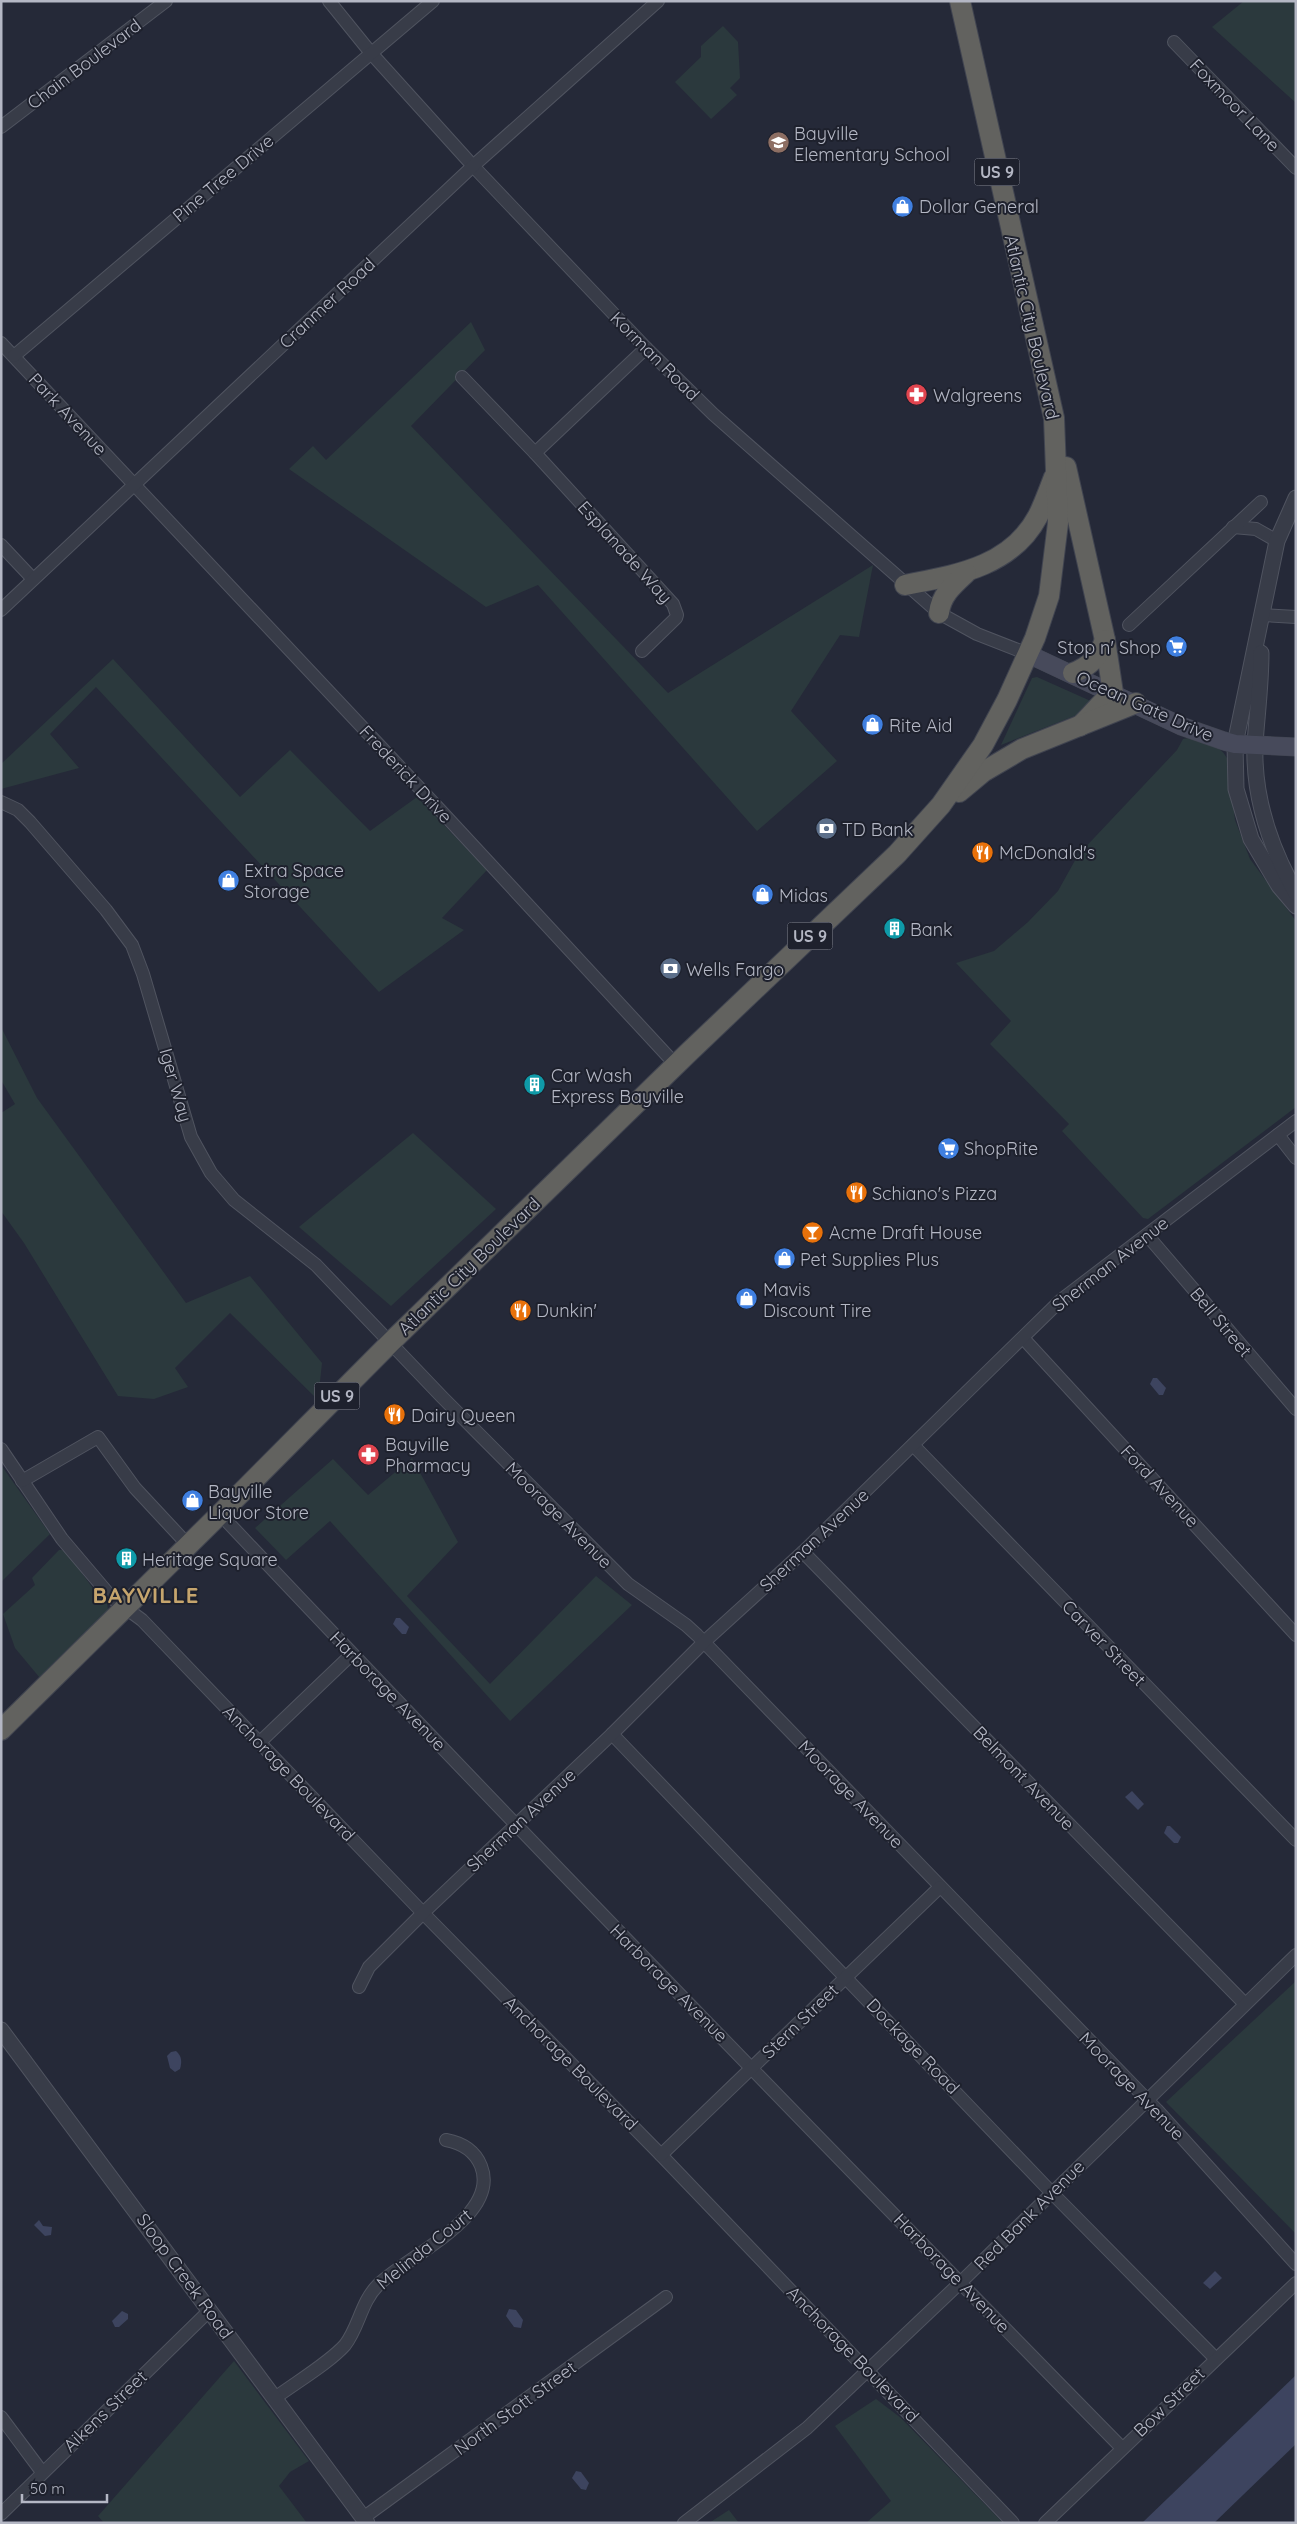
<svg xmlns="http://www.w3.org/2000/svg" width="1297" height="2524" font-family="Quicksand,sans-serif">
  <rect width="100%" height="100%" fill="#252938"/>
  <g fill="#2b393d">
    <path d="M 1244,1 L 1296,1 L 1296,103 L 1212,27 Z"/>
    <path d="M 723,26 L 738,42 L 740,78 L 730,88 L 737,95 L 711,119 L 675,82 L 701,57 L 701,46 Z"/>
    <path d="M 471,322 L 485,350 L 411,426 L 668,693 L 873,565 L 859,637 L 840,635 L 791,711 L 837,761 L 757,831 L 538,585 L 486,607 L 289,469 L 313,446 L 326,460 Z"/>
    <path d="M 113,659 L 240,797 L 290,750 L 370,831 L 417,797 L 487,870 L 442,918 L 464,930 L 379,992 L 96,687 L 50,734 L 79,768 L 1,789 L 1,764 Z"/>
    <path d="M 1037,677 L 1093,702 L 1082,713 L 1001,745 L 1032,678 Z"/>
    <path d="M 1188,738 C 1204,742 1221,744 1228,760 L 1235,820 L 1250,859 L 1296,921 L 1296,1107 L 1148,1219 L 1143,1218 L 1062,1131 L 1069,1124 L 990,1044 L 1011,1021 L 956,963 L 994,951 L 1028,922 L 1058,891 L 1078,855 L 1177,750 L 1183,739 Z"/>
    <path d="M 1,1027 L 37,1098 L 186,1303 L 250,1276 L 322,1363 L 318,1400 L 230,1313 L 175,1368 L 188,1387 L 154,1399 L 118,1396 L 24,1243 L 1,1211 L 1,1113 L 15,1104 L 1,1080 Z"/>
    <path d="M 413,1133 L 496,1209 L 391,1306 L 299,1227 Z"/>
    <path d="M 412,1458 L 458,1542 L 407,1596 L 490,1684 L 596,1576 L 632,1605 L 510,1721 L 330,1521 L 286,1560 L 255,1528 L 333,1459 L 368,1495 Z"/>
    <path d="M 1,1465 L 50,1534 L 1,1582 Z"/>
    <path d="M 59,1550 L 62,1550 L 68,1554 L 97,1594 L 107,1601 L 108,1611 L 40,1678 L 15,1648 L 3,1614 L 35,1585 L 32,1578 Z"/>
    <path d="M 1296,1981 L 1296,2234 L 1166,2102 Z"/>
    <path d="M 234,2361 L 309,2461 L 290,2472 L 279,2486 L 307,2523 L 104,2523 L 98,2516 Z"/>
    <path d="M 876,2399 L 901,2418 L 1003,2523 L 866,2523 L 891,2501 L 835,2426 Z"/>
    <path d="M 729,2510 L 739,2523 L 709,2523 Z"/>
  </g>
  <g fill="#3d445f">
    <path d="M 1153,1378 L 1157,1378 L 1166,1388 L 1163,1395 L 1159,1395 L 1150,1384 Z"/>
    <path d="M 396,1618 L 400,1618 L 409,1627 L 406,1634 L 402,1634 L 393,1624 Z"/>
    <path d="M 1132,1791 L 1144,1804 L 1138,1810 L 1125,1797 Z"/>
    <path d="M 1167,1826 L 1170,1826 L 1181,1837 L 1178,1843 L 1174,1843 L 1164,1833 Z"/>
    <path d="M 176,2051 C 182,2056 182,2062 180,2069 L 175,2072 L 170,2068 L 167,2056 L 171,2052 Z"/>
    <path d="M 39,2220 L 43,2226 L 52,2227 L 51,2235 L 45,2236 L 34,2225 Z"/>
    <path d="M 1215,2271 L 1222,2278 L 1210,2289 L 1203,2283 Z"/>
    <path d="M 509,2309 L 516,2310 L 523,2320 L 521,2328 L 514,2327 L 506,2316 Z"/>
    <path d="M 122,2311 L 128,2314 L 128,2319 L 119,2327 L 115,2327 L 112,2321 Z"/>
    <path d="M 1296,2375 L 1296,2444 L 1214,2523 L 1142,2523 Z"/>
    <path d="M 576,2471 L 581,2472 L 589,2483 L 586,2490 L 581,2489 L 572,2478 Z"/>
  </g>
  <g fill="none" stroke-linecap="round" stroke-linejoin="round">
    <defs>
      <g id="minor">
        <path d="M 329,1 L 371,53 L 473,166 L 646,348 L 713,414 L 939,613 L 977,634 L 1028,654"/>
        <path d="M 1174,42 L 1296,168"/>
        <path d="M 1,127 L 166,1"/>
        <path d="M 1,343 L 442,812 L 676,1065"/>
        <path d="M 14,356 L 433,1"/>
        <path d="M 462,377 L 535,453 L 673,604 L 677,615 L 676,618 L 642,651"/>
        <path d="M 535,453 L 646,348"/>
        <path d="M 1233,527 L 1256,529 L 1277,541"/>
        <path d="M 1,545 L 33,579"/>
        <path d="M 1,610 L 473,166 L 658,1"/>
        <path d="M 1263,615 L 1296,617"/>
        <path d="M 1129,625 L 1261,502"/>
        <path d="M 1,802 L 18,810 L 30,822 L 106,910 L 132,945 L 143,974 L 191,1137 L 211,1173 L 234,1200 L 316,1265 L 442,1397 L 628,1584 L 686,1625 L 697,1635 L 1157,2110 L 1296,2264"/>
        <path d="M 1278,1135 L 1296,1158"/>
        <path d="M 1147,1235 L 1296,1409"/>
        <path d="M 1023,1338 L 1296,1635"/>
        <path d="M 913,1445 L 1296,1840"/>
        <path d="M 1,1449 L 62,1539 L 112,1598 L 142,1620 L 423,1913 L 661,2155 L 1013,2523"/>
        <path d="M 22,1481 L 98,1437 L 135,1488 L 188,1545"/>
        <path d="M 220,1514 C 517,1829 819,2139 1122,2448"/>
        <path d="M 803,1552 L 1245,2004"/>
        <path d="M 612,1734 L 1052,2193 L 1215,2358"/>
        <path d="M 260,1742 L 352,1654"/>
        <path d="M 359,1987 L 369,1967 L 423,1913 L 612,1734 L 704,1642 L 803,1552 L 1061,1300 L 1296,1121"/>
        <path d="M 661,2155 L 940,1887"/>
        <path d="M 275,2398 C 295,2383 329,2363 345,2345 C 359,2327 361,2302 378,2285 C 407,2256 501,2216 481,2166 C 475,2151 462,2143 446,2140"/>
        <path d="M 1,2417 L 42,2472"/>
        <path d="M 1,2514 L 210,2310"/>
        <path d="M 363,2518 L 666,2297"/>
        <path d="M 684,2523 L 807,2428 L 961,2282 L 1296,1955"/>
        <path d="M 1045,2523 L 1296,2283"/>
      </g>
      <g id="tertiary">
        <path d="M 1296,498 L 1277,541 L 1235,744 L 1236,789 L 1251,839 L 1279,886 L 1296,906"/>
        <path d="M 1261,653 C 1261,684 1257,714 1255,744 C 1253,798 1270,847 1296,893"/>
        <path d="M 1,2030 L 367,2523"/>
      </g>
      <path id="secondary" d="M 1028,654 L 1181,726 L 1224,741 L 1235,744 L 1296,747"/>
      <g id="trunk">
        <path d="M 1066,467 L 1105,640 L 1113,693 C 1101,702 1092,715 1080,726"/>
        <path d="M 905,585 C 956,575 1011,567 1038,516 C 1044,504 1049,490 1054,477"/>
        <path d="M 939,613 C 941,595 953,585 966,573"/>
        <path d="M 1073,673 C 1090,666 1098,658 1105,640"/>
        <path d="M 959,792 L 983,772 L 1022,749 L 1136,703"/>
        <path d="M 1,1730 L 220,1514 L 391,1342 L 687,1054 L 897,854 L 941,805 L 983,745 L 1007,700 L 1035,638 L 1049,596 L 1058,523 L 1054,418 L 960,1"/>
      </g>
    </defs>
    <use href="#minor" stroke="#505460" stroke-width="14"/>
    <use href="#tertiary" stroke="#505460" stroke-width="17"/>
    <use href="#secondary" stroke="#414551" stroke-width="19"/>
    <use href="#trunk" stroke="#404450" stroke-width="22"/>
    <use href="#minor" stroke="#383c48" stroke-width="12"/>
    <use href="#tertiary" stroke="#383c48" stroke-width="15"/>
    <use href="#secondary" stroke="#474a5b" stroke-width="18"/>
    <use href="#trunk" stroke="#62625f" stroke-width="20"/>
  </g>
  <defs>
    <symbol id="school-disc" viewBox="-11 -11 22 22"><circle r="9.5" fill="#8d6e63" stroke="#1e212d"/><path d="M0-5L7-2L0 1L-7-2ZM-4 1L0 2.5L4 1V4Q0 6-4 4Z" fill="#fff"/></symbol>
    <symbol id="shop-disc" viewBox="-11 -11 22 22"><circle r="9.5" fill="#3f7fe0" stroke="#1e212d"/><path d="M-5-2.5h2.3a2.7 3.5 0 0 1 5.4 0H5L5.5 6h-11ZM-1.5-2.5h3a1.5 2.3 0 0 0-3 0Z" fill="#fff"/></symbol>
    <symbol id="pharmacy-disc" viewBox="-11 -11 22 22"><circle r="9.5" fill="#e0444e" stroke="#1e212d"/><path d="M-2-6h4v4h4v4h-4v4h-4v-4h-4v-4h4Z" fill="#fff"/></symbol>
    <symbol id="supermarket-disc" viewBox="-11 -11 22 22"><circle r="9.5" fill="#3f7fe0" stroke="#1e212d"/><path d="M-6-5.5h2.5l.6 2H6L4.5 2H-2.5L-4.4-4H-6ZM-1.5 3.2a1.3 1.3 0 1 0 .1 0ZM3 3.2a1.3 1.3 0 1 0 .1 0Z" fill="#fff"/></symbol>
    <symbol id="bank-disc" viewBox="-11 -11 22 22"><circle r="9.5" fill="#5c6f8a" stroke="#1e212d"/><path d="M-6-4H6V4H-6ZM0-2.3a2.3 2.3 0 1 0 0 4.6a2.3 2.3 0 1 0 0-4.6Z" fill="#fff"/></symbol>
    <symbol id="restaurant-disc" viewBox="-11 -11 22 22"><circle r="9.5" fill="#e8710a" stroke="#1e212d"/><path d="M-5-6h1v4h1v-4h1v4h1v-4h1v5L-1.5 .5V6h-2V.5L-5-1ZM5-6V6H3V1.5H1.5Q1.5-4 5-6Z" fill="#fff"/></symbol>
    <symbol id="building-disc" viewBox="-11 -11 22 22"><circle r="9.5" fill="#0f9aa8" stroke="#1e212d"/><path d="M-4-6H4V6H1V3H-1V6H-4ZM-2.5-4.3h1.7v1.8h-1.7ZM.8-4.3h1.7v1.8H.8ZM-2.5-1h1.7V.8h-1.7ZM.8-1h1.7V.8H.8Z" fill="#fff"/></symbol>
    <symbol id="bar-disc" viewBox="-11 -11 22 22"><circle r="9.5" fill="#e8710a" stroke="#1e212d"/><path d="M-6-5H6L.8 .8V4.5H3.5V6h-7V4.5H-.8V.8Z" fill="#fff"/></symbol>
  </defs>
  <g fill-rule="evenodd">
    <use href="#school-disc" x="766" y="130" width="25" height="25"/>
    <use href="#shop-disc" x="890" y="194" width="25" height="25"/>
    <use href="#pharmacy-disc" x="904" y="382" width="25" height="25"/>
    <use href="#supermarket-disc" x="1164" y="634" width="25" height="25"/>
    <use href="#shop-disc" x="860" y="712" width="25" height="25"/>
    <use href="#bank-disc" x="814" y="816" width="25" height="25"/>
    <use href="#restaurant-disc" x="970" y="840" width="25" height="25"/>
    <use href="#shop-disc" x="216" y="868" width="25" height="25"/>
    <use href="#shop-disc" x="750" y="882" width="25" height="25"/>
    <use href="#building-disc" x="882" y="916" width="25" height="25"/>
    <use href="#bank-disc" x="658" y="956" width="25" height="25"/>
    <use href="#building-disc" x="522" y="1072" width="25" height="25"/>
    <use href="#supermarket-disc" x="936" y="1136" width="25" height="25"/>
    <use href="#restaurant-disc" x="844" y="1180" width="25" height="25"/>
    <use href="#bar-disc" x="800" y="1220" width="25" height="25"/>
    <use href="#shop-disc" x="772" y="1246" width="25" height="25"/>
    <use href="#shop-disc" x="734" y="1286" width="25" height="25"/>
    <use href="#restaurant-disc" x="508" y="1298" width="25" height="25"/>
    <use href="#restaurant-disc" x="382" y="1402" width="25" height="25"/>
    <use href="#pharmacy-disc" x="356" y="1442" width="25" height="25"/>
    <use href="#shop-disc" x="180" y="1488" width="25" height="25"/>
    <use href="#building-disc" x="114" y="1546" width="25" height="25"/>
  </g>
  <g text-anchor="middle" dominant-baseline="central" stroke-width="4" stroke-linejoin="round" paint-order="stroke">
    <g fill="#1e212d" stroke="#878a97" stroke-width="1">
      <rect x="974.5" y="158.5" width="45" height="27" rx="4"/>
      <rect x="787.5" y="922.5" width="45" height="27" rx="4"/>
      <rect x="314.5" y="1382.5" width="45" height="27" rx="4"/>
    </g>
    <g font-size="16" font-weight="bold" fill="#b4b7c4">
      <text x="997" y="172">US 9</text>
      <text x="810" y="936">US 9</text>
      <text x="337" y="1396">US 9</text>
    </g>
    <g font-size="18" fill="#b4b7c4" stroke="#1e212d">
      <text transform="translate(84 64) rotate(-37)">Chain Boulevard</text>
      <text transform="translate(1235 105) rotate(46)">Foxmoor Lane</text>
      <text transform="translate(223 178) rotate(-40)">Pine Tree Drive</text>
      <text transform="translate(327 303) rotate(-43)">Cranmer Road</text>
      <text transform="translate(1032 327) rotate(77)">Atlantic City Boulevard</text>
      <text transform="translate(655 356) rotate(45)">Korman Road</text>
      <text transform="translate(68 414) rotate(47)">Park Avenue</text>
      <text transform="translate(625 552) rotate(48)">Esplanade Way</text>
      <text transform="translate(1145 706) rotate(24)">Ocean Gate Drive</text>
      <text transform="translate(406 774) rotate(47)">Frederick Drive</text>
      <text transform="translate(176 1085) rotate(74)">Iger Way</text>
      <text transform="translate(1110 1264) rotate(-38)">Sherman Avenue</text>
      <text transform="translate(469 1266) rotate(-44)">Atlantic City Boulevard</text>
      <text transform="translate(1221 1322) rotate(50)">Bell Street</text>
      <text transform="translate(1160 1486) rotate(47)">Ford Avenue</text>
      <text transform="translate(559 1515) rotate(45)">Moorage Avenue</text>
      <text transform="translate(814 1540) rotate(-43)">Sherman Avenue</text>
      <text transform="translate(1104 1643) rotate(46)">Carver Street</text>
      <text transform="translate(388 1691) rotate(46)">Harborage Avenue</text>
      <text transform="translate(289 1773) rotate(46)">Anchorage Boulevard</text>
      <text transform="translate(1024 1778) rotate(46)">Belmont Avenue</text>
      <text transform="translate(851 1794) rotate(46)">Moorage Avenue</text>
      <text transform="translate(521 1820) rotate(-43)">Sherman Avenue</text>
      <text transform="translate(669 1983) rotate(45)">Harborage Avenue</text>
      <text transform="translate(800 2021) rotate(-44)">Stern Street</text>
      <text transform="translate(913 2046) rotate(46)">Dockage Road</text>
      <text transform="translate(571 2063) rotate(45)">Anchorage Boulevard</text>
      <text transform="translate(1132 2086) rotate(46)">Moorage Avenue</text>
      <text transform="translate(1029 2215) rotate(-45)">Red Bank Avenue</text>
      <text transform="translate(424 2249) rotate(-39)">Melinda Court</text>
      <text transform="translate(952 2273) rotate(46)">Harborage Avenue</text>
      <text transform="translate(185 2276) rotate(54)">Sloop Creek Road</text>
      <text transform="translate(853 2354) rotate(46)">Anchorage Boulevard</text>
      <text transform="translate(1169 2402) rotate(-44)">Bow Street</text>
      <text transform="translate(515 2408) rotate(-36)">North Stott Street</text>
      <text transform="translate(105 2411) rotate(-44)">Aikens Street</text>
    </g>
    <g font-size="18" fill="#b4b7c4" stroke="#1e212d" text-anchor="start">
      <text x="794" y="133">Bayville<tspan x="794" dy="21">Elementary School</tspan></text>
      <text x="919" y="206">Dollar General</text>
      <text x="933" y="395">Walgreens</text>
      <text x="1161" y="647" text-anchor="end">Stop n' Shop</text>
      <text x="889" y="725">Rite Aid</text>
      <text x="842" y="829">TD Bank</text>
      <text x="999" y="852">McDonald's</text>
      <text x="244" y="870">Extra Space<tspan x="244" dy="21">Storage</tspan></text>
      <text x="779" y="895">Midas</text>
      <text x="910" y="929">Bank</text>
      <text x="686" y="969">Wells Fargo</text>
      <text x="551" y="1075">Car Wash<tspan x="551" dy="21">Express Bayville</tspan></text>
      <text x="964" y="1148">ShopRite</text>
      <text x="872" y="1193">Schiano's Pizza</text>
      <text x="829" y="1232">Acme Draft House</text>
      <text x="800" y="1259">Pet Supplies Plus</text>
      <text x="763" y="1289">Mavis<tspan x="763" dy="21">Discount Tire</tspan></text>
      <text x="536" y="1310">Dunkin'</text>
      <text x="411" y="1415">Dairy Queen</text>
      <text x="385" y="1444">Bayville<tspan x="385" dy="21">Pharmacy</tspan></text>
      <text x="208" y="1491">Bayville<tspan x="208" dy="21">Liquor Store</tspan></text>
      <text x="142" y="1559">Heritage Square</text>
    </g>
    <g font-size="22" font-weight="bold" letter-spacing="1" fill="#c6a56d" stroke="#1e212d">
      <text x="146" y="1595">BAYVILLE</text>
    </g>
  </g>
  <rect width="1297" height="2524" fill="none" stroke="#b4b7c4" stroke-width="5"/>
  <path d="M22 2494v8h85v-8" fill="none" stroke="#b4b7c4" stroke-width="2.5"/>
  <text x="30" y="2494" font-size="15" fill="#b4b7c4" stroke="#1e212d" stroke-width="4" paint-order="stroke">50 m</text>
</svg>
